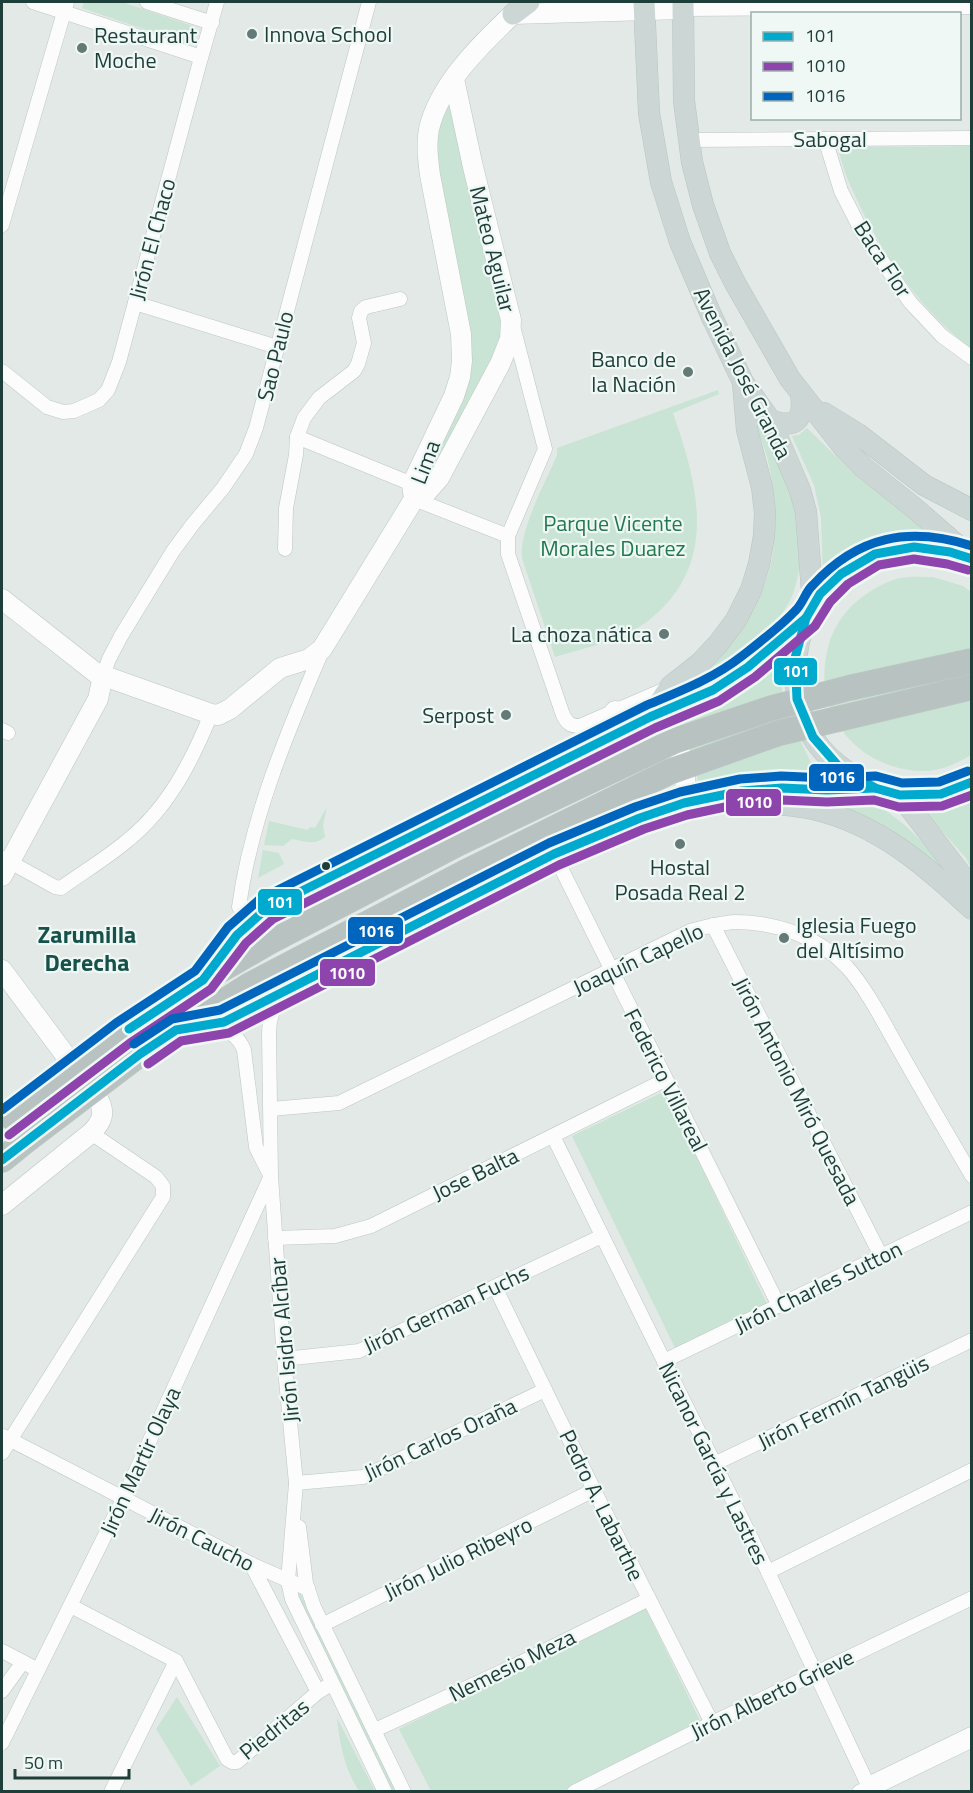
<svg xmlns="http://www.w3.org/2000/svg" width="973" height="1793" font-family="'Titillium Web',sans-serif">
  <rect width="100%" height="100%" fill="#e2e9e6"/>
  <g fill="#c9e4d4">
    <path d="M 84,2 L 122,2 L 196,27 L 190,45 L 82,8 Z"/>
    <path d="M 449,100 L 504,334 L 431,487 L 423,483 L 464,393 L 434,169 L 436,136 Z"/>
    <path d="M 971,146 L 971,349 C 920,309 879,251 853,191 C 846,177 842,162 837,147 Z"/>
    <path d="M 718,390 L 719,394 L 673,413 C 694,474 716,546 669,601 C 659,612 647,623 634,630 C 610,643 581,649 555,657 L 522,558 C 519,529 546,482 557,455 L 557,448 Z"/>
    <path d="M 748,405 C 782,455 814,531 794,591 C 781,630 726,668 690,684 C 711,657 738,629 756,601 C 781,563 778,499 767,457 C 762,440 754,422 748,405 Z"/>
    <path d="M 807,428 L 852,472 L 929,532 L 893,537 L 859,549 L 823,572 L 821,517 L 814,485 L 792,436 L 799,435 Z"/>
    <path d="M 933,577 L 963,586 L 971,592 L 971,755 C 956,764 938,772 920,771 C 857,768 813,714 827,652 C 831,632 841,615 856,602 C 869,591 884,582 900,578 C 910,576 922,577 933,577 Z"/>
    <path d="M 780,652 L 782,690 L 789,716 L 812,765 L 830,781 L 760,773 L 699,787 L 697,776 L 678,718 L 724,696 Z"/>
    <path d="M 798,795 L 852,799 L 885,810 L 906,826 L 936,856 L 958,895 Z"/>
    <path d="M 971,801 L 971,868 L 966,858 L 926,813 L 953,808 Z"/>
    <path d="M 327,807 L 323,825 L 325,837 C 314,846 304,841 292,839 L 283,846 L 264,845 L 269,821 L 308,830 L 310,827 L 315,828 Z"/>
    <path d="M 263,850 L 279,853 L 284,864 L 258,878 Z"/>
    <path d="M 665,1091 L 767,1304 L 676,1350 L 572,1136 Z"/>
    <path d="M 300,1591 L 303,1599 L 397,1791 L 393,1791 L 298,1598 L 297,1594 Z"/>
    <path d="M 645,1607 L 701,1723 L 561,1792 L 431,1791 L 399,1729 Z"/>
    <path d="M 177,1697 L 220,1766 L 191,1786 L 156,1729 Z"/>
    <path d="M 337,1718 L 375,1791 L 359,1791 C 344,1768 340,1745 337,1718 Z"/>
  </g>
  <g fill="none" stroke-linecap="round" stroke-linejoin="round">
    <defs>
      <g id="street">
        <path d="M 33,2 L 201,57"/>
        <path d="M 147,2 L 212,23"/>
        <path d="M 682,9 L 972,7"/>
        <path d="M 825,139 L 841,191 L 862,232 L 910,302 L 942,336 L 972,358"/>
        <path d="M 689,140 L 972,138"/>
        <path d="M 2,225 L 67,2"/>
        <path d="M 135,303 L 277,347"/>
        <path d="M 514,330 L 545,449 L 508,536 L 508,554 L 563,715 C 567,723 570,726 580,726 L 668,688"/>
        <path d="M 2,371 L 47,407 L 63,412 L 74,411 L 99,400 L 108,390 L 119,362 L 199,65 L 217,2"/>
        <path d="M 297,437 L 412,484"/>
        <path d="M 414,499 L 508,536"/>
        <path d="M 285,549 L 286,508 L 296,455 L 297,437 L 304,418 L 319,398 L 354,371 L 358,364 L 364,343 L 359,318 L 361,311 L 366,307 L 400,299"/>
        <path d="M 103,676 L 109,659 L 121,636 L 173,551 L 193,524 L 223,488 L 246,454 L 256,428 L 369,2"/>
        <path d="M 2,730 L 8,733"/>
        <path d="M 554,854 L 779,1306"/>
        <path d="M 3,858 L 55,887 L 61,888 C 83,872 107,858 128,840 C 168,808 192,761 211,714"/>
        <path d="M 239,907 C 251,818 287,733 322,651"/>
        <path d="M 713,925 L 881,1256"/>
        <path d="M 282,995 C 273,1007 269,1018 269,1033 L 271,1176 L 284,1359 L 296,1483 L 288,1581 L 292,1599 L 385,1792"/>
        <path d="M 212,1027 C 228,1030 238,1035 244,1050 L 256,1147 L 268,1171"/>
        <path d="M 271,1109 L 339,1103 L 690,931 C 705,927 720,923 735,922 C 776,922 819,937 847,967 C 869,992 884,1024 901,1053 C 924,1094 948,1135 972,1176"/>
        <path d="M 553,1136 L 768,1572 L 869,1787 L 859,1792"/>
        <path d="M 275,1238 L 335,1236 L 371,1226 L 665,1080"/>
        <path d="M 495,1287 L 594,1490 L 712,1723"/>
        <path d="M 284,1359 L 359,1351 L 602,1236"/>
        <path d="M 664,1361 L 972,1212"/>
        <path d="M 3,1436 L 251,1564 L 308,1589"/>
        <path d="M 2,1453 L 163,1197 L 163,1186 L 156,1177 L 91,1133"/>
        <path d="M 714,1464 L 972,1340"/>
        <path d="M 296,1483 L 363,1477 L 545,1390"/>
        <path d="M 299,1527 L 306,1583 L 314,1607 L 404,1792"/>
        <path d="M 251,1564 L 318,1692"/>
        <path d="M 768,1572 L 972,1470"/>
        <path d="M 71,1606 L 176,1661 L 227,1759 L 232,1762 L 237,1762 L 318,1692 L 331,1684"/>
        <path d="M 322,1625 L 594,1490"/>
        <path d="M 2,1651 L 38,1670"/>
        <path d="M 2,1691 L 23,1662"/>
        <path d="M 375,1730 L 518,1664 L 649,1599"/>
        <path d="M 2,1743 L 123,1499 L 270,1178"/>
        <path d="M 111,1792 L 176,1661"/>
        <path d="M 574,1792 L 712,1723 L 972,1598"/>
      </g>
      <g id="secondary">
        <path d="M 414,499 L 425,494 L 439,478 L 500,364 L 510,339 L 511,320 L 473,167 L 454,79"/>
        <path d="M 2,599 L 96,673 L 211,714 L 218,715 L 230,709 L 280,668 L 309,659 L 322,649 L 414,499 L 412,484 L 454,396 L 460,377 L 462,361 L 461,334 L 430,175 C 428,159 426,144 429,129 C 439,85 481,44 513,14 L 682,9"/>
        <path d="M 615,711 C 626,713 637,714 648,717 C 652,718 656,722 660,725 C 684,744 688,774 684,803"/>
        <path d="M 650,717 L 713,690 L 748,667 L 806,618"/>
        <path d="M 2,876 L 98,699 L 103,676"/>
        <path d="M 2,970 L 98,1099 C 106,1113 102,1122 91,1133 L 2,1205"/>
        <path d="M 284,991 L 554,854 L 640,818 L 684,803 L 742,791 L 782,788 L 827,790 L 875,788"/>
        <path d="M 871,1792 L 869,1787 L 972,1737"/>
      </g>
      <g id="primary">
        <path d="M 644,2 L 649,113 L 661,182 L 680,242 L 711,315 L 743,382 L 770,420 L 800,490 L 806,512 L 813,605"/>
        <path d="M 683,2 L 684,101 L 692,162 L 703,205 L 720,253 L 735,283 L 790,379 L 845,449 L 863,467 L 912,506 L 972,558"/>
        <path d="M 513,14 L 529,2"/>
        <path d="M 824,413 L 858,434 L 924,485 L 972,510"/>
        <path d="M 770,420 C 794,429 805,421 801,395"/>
        <path d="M 968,558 C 925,544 895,543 855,566 C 796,599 779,678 812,736 C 823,754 841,769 859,779 C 872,786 885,793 901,795 C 927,797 947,791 972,782"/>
        <path d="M 650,717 L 671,686 L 699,664 L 718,644 L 736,620 L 751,590 L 759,564 L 764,536 L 765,513 L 762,487 L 747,430 L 743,383"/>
        <path d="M 900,795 L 972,889"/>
        <path d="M 684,803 C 726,804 772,800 813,809 C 878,824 925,865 972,909"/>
      </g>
      <g id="highway">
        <path d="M 203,980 L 237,935 L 266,909 L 650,717"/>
        <path d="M 188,1028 L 224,1022 L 284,991"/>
        <path d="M 123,1033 L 203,980 L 269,942 L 461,842"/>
        <path d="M 140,1054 L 250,985 L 464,873"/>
        <path d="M 2,1160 L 28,1139"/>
      </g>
    </defs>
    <use href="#street" stroke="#bfc6c3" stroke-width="15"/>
    <use href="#secondary" stroke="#bdc7c4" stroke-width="21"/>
    <use href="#primary" stroke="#bbc5c3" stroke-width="22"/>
    <use href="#highway" stroke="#bbc5c3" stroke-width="26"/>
    <use href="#street" stroke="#fbfcfb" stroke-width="14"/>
    <use href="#secondary" stroke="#fbfcfb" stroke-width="20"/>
    <use href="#primary" stroke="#ccd6d4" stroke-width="21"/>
    <use href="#highway" stroke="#b8c3c1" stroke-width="24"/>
    <defs>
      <g id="highway-bridge">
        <path d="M 461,842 L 674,741 L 772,708 L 849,688 L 972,661"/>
        <path d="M 464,873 L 669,772 L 779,733 L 972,687"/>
        <path d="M 11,1118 L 123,1033"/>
        <path d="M 28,1139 L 140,1054"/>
      </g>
    </defs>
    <use href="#highway-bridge" stroke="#bbc5c3" stroke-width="26" stroke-linecap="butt"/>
    <use href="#highway-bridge" stroke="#b8c3c1" stroke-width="24"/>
    <defs>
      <g id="bus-1">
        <path d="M 972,559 L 950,552 L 914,547 L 875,554 L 841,574 L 820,594 L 806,618 L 795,658 L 797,699 L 813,737 L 840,768 L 875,788 L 900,795 L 941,794 L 972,782"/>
        <path d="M 129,1029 L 203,980 L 237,935 L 266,909 L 650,717 L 713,690 L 748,667 L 806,618"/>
        <path d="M 2,1160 L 140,1054 L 176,1030 L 224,1022 L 554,854 L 640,818 L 684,803 L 742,791 L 782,788 L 827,790 L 875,788"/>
      </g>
      <g id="bus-2">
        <path d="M 148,1064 L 181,1041 L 229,1033 L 559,865 L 644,829 L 687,815 L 744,803 L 782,800 L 827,802 L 874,800 L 899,807 L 942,806 L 972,795"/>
        <path d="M 9,1135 L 130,1043 L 211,989 L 246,943 L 273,919 L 655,728 L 719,701 L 755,677 L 815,626 L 830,602 L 848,584 L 879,565 L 914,559 L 947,564 L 968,570"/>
      </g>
      <g id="bus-3">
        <path d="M 134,1044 L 172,1019 L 220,1010 L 549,843 L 635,807 L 680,792 L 740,779 L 781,776 L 827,778 L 876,776 L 902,783 L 939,782 L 968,771"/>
        <path d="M 2,1110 L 116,1023 L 195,971 L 228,927 L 260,899 L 645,706 C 678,692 713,679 742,656 C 760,642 780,627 795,611 C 803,604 805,592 813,585 C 858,536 909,526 972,546"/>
      </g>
    </defs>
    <use href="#bus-1" stroke="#eff8f5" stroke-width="14"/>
    <use href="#bus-2" stroke="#eff8f5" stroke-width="14"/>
    <use href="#bus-3" stroke="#eff8f5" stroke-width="14"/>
    <use href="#bus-1" stroke="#00a9ce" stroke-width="9"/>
    <use href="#bus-2" stroke="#8e44ad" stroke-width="9"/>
    <use href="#bus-3" stroke="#0065bd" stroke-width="9"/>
  </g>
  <g fill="#637a76" stroke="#eff8f5" stroke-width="2">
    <circle cx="252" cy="34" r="6"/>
    <circle cx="82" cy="48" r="6"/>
    <circle cx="688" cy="372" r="6"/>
    <circle cx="664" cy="634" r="6"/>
    <circle cx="506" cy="715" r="6"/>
    <circle cx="680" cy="844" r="6"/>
    <circle cx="784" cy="938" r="6"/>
  </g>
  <circle fill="#1e3e39" stroke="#eff8f5" stroke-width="2" cx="326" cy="866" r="5"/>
  <g text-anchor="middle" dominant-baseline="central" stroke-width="4.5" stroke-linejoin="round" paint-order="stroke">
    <g font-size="22" fill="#1e3e39" stroke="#eff8f5" text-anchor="start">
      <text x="264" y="34">Innova School</text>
      <text x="94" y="35">Restaurant<tspan x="94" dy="25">Moche</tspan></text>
      <text x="676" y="359" text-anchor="end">Banco de<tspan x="676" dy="25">la Nación</tspan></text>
      <text x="652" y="634" text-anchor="end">La choza nática</text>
      <text x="494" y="715" text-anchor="end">Serpost</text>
      <text x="680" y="867" text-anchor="middle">Hostal<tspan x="680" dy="25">Posada Real 2</tspan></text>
      <text x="796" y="925">Iglesia Fuego<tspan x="796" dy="25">del Altísimo</tspan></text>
    </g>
    <g font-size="22" fill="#1e3e39" stroke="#eff8f5">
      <text x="830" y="139">Sabogal</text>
      <text transform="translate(152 239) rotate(-75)">Jirón El Chaco</text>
      <text transform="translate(493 249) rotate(76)">Mateo Aguilar</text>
      <text transform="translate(883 259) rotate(57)">Baca Flor</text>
      <text transform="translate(275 356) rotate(-76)">Sao Paulo</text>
      <text transform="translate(743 373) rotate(63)">Avenida José Granda</text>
      <text transform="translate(425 462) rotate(-69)">Lima</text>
      <text transform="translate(638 959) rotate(-25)">Joaquín Capello</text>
      <text transform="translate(666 1080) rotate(63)">Federico Villareal</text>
      <text transform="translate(797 1091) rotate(63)">Jirón Antonio Miró Quesada</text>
      <text transform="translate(475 1174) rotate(-26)">Jose Balta</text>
      <text transform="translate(818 1287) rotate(-26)">Jirón Charles Sutton</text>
      <text transform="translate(446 1309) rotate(-25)">Jirón German Fuchs</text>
      <text transform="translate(284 1340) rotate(-95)">Jirón Isidro Alcíbar</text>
      <text transform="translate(843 1402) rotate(-26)">Jirón Fermín Tangüis</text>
      <text transform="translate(440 1439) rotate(-25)">Jirón Carlos Oraña</text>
      <text transform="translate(140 1461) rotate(-65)">Jirón Martir Olaya</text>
      <text transform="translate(714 1463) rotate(64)">Nicanor García y Lastres</text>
      <text transform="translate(602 1505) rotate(64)">Pedro A. Labarthe</text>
      <text transform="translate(202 1539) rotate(27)">Jirón Caucho</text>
      <text transform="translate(458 1558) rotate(-26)">Jirón Julio Ribeyro</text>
      <text transform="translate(512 1665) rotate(-26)">Nemesio Meza</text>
      <text transform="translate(772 1694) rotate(-26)">Jirón Alberto Grieve</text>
      <text transform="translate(274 1729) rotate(-39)">Piedritas</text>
    </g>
    <g font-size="22" fill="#23794e" stroke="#eff8f5">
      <text x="613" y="523">Parque Vicente<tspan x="613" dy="25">Morales Duarez</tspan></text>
    </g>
    <g font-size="24" font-weight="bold" fill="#17524a" stroke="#eff8f5">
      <text x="87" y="934">Zarumilla<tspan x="87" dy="28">Derecha</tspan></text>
    </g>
  </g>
  <g stroke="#eff8f5" stroke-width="2">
    <rect x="773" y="657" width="45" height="29" rx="6" fill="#00a9ce"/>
    <rect x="808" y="763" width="57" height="29" rx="6" fill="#0065bd"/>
    <rect x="725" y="788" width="57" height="29" rx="6" fill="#8e44ad"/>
    <rect x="257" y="888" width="46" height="28" rx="6" fill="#00a9ce"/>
    <rect x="347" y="916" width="57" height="29" rx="6" fill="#0065bd"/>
    <rect x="319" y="958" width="57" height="29" rx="6" fill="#8e44ad"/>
  </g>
  <g font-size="16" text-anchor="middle" font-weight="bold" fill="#fff">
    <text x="796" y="677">101</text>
    <text x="837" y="783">1016</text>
    <text x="754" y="808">1010</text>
    <text x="280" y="908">101</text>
    <text x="376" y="937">1016</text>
    <text x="347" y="979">1010</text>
  </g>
  <rect width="973" height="1793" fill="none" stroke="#1e3e39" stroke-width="6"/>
  <rect x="751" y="12" width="210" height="108" fill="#eff8f5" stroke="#9baeaa" stroke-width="1.5"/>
  <rect x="763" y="32" width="30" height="9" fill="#00a9ce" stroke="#9baeaa" stroke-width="1.5"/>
  <text x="805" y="42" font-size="18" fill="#1e3e39">101</text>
  <rect x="763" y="62" width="30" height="9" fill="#8e44ad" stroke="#9baeaa" stroke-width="1.5"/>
  <text x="805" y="72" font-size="18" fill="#1e3e39">1010</text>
  <rect x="763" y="92" width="30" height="9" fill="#0065bd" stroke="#9baeaa" stroke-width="1.5"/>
  <text x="805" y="102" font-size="18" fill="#1e3e39">1016</text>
  <path d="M15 1769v9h114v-9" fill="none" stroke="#1e3e39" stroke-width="3"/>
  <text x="24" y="1769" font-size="18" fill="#1e3e39" stroke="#eff8f5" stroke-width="4.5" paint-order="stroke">50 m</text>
</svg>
